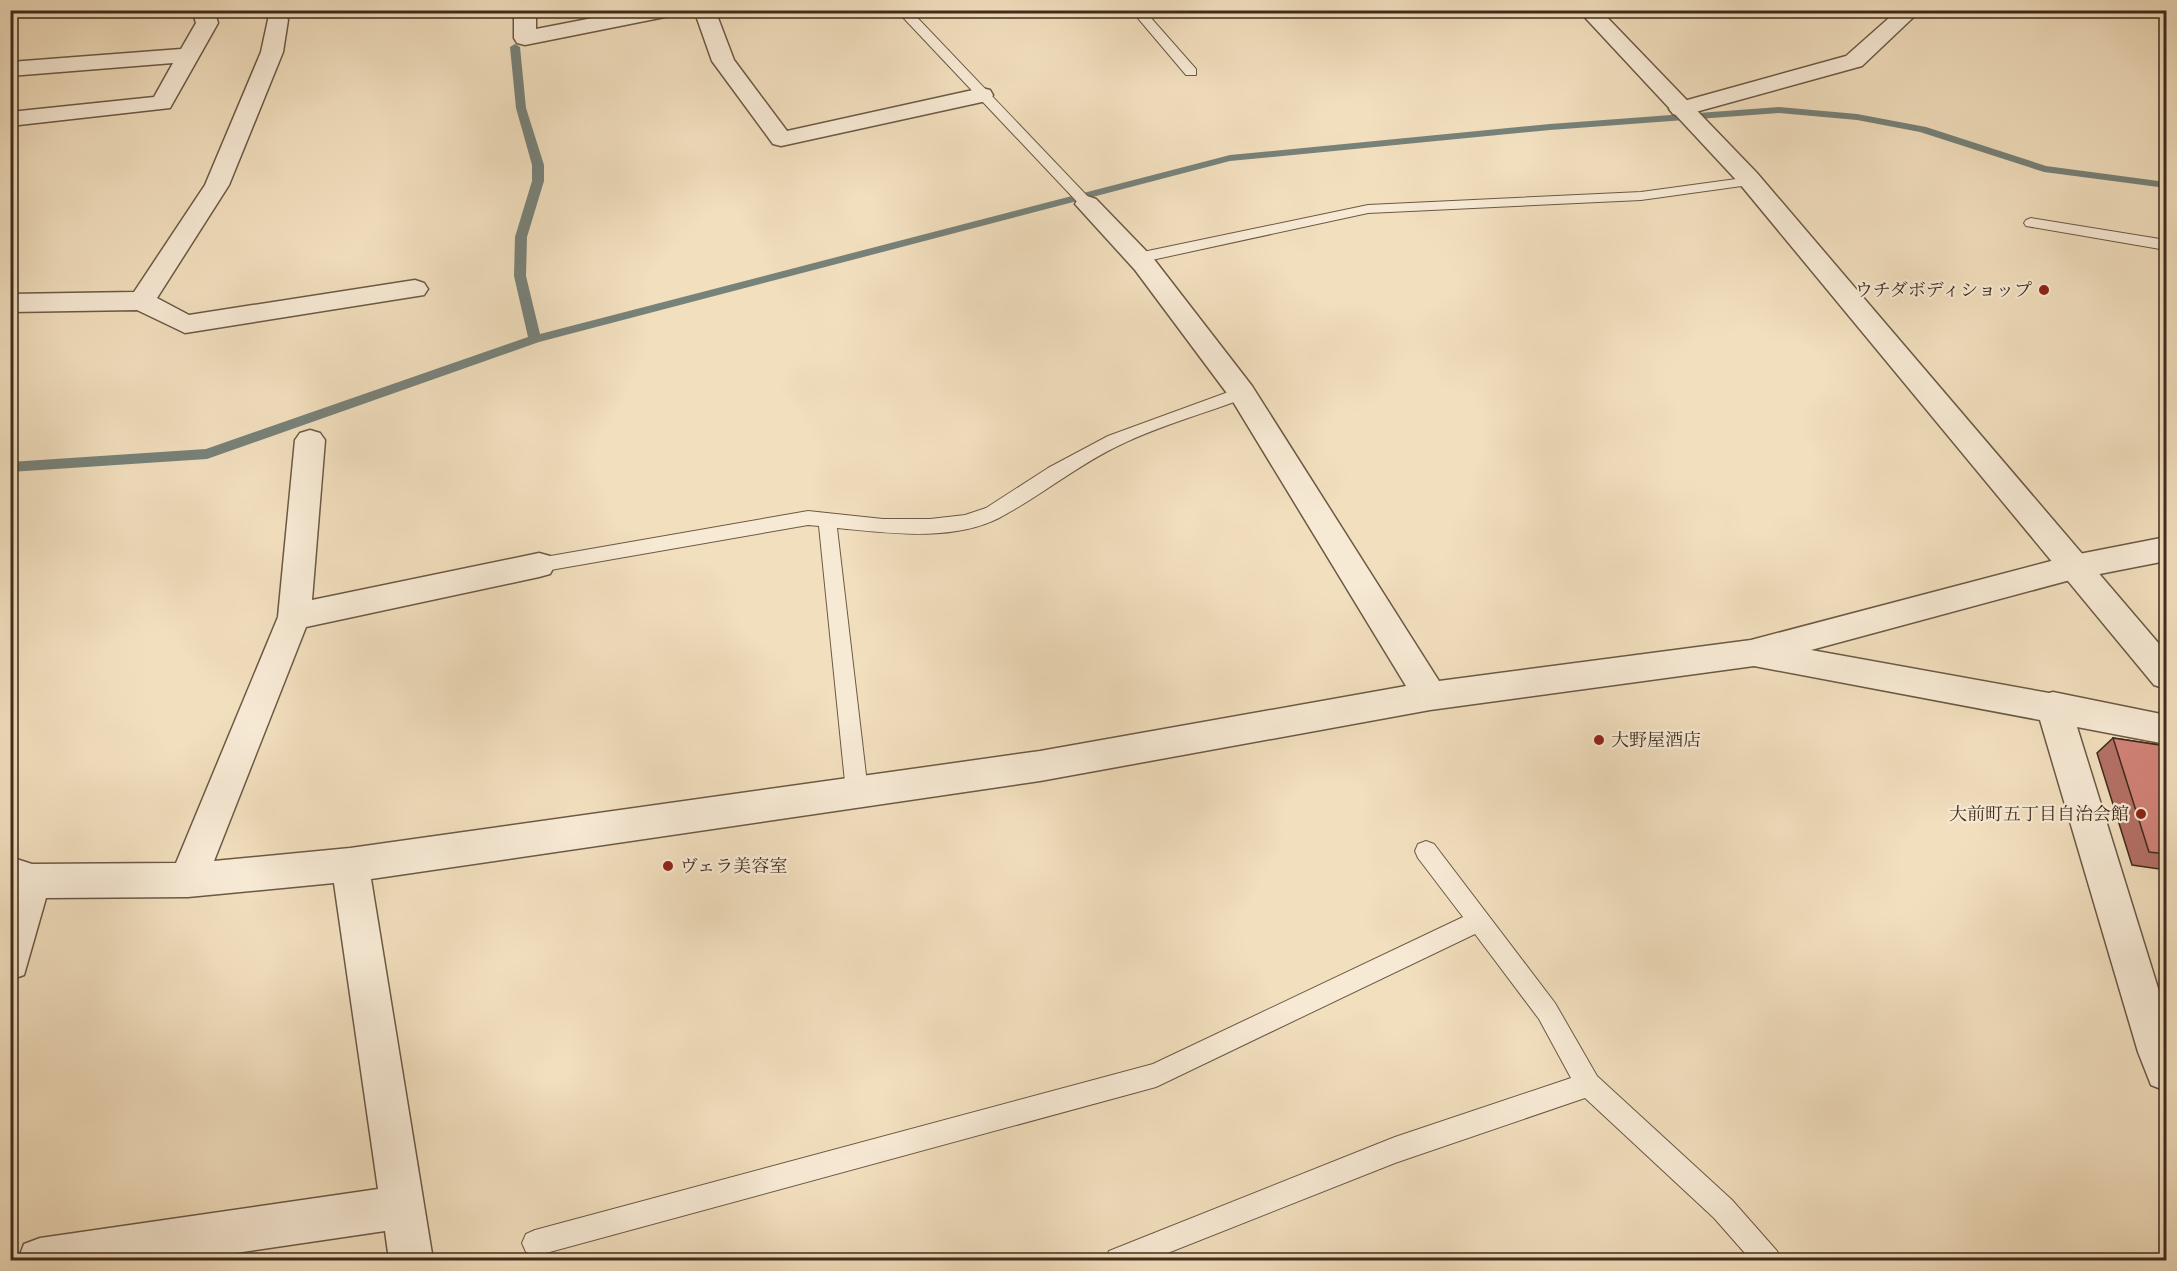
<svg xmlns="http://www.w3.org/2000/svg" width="2177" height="1271" font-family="Alegreya,'Noto Serif JP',serif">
  <rect width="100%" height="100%" fill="#f2dfbe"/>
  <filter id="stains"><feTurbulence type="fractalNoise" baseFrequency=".00333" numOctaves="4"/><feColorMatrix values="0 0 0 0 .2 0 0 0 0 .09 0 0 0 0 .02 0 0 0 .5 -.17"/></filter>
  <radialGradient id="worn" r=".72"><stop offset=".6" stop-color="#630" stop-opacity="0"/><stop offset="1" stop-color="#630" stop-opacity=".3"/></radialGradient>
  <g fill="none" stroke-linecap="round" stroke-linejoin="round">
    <path fill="#77827a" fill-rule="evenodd" d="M 515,44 L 520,47 L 526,108 L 544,165 L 544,181 L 527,237 L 526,276 L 540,334 L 1230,155 L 1550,124 L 1779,107 L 1857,114 L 1926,127 L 2046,166 L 2166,182 L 2166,188 L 2044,172 L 1920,132 L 1857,120 L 1779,113 L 1550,130 L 1230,161 L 539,342 L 207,459 L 10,472 L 10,462 L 206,449 L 528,337 L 514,276 L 515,237 L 532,181 L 532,165 L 516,108 L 510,47 Z"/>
    <defs>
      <g id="service">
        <path d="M 896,10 L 910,10 L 1092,201 L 1094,204 L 1092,207 L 1082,207 Z"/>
        <path d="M 1131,10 L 1144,10 L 1196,69 L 1196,75 L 1186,75 Z"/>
        <path d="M 1751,177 L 1756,178 L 1758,181 L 1756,184 L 1641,200 L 1368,213 L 1138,263 L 1130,258 L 1138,253 L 1368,205 L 1641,192 Z"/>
        <path d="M 2031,218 L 2166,240 L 2166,250 L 2026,226 L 2024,223 L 2026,220 Z"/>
        <path d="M 1242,387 L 1248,389 L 1250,393 L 1248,397 C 1206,413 1161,425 1120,445 C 1077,465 1041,496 999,518 C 951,542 889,533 837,528 L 868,792 L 865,799 L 857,801 L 849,799 L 846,792 L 819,526 L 808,525 L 539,572 L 532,570 L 530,565 L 532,560 L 539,558 L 808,511 L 883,519 L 930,519 L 965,515 L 986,508 L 1048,468 L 1108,436 Z"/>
        <path d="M 1426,841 L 1434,844 L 1555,1003 L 1597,1076 L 1732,1200 L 1777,1251 L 1781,1260 L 1751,1260 L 1714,1218 L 1585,1098 L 1395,1163 L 1150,1260 L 1105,1260 L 1109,1251 L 1395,1137 L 1571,1078 L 1539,1019 L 1475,934 L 1156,1087 L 535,1256 L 526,1252 L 522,1243 L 526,1234 L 535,1230 L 1153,1064 L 1463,917 L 1418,858 L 1415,851 L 1418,844 Z"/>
      </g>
      <g id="minor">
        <path d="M 192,10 L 214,10 L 218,23 L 170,108 L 10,126 L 10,112 L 154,97 L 173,63 L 10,76 L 10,62 L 181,49 L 196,23 Z"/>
        <path d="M 514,10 L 536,10 L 536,29 L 634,10 L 680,10 L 678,15 L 670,16 L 525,45 L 517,43 L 514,38 Z"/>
        <path d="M 694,10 L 715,10 L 734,60 L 787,131 L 982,88 L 990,90 L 993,95 L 990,100 L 982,102 L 781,146 L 773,144 L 712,61 Z"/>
        <path d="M 1898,10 L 1921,10 L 1862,66 L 1681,116 L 1673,114 L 1669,109 L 1673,104 L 1846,56 Z"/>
        <path d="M 277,14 L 285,15 L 288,20 L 283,52 L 229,185 L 157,298 L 189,315 L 415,280 L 424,283 L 428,289 L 424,295 L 185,333 L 137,310 L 10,312 L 10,294 L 134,292 L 205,185 L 261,52 L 269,15 Z"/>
        <path d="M 1087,196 L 1096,199 L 1153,258 L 1252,386 L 1439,681 L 1751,640 L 2074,555 L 2166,537 L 2166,561 L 2074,579 L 1811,650 L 2049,693 L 2053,692 L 2166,715 L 2166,744 L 2077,727 L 2166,1014 L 2166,1091 L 2151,1085 L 2138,1052 L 2040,720 L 1754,666 L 1430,710 L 1040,781 L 371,879 L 433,1260 L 389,1260 L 385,1231 L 188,1260 L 18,1260 L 24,1244 L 40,1238 L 378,1189 L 334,883 L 188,897 L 46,898 L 24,975 L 10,980 L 10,857 L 32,864 L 176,863 L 278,617 L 295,440 L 300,433 L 310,430 L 320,433 L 325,440 L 312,600 L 539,553 L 550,556 L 555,565 L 550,574 L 539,577 L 306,627 L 214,861 L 350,848 L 1040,751 L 1406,686 L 1232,400 L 1135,270 L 1075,204 L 1078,199 Z"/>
      </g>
      <path id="tertiary" d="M 1578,10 L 1600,10 L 1757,173 L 2166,652 L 2166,689 L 2154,685 L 1739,183 Z"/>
    </defs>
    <use href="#service" stroke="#6c5944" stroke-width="2"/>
    <use href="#minor" stroke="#6c5944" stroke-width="3"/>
    <use href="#tertiary" stroke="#6c5944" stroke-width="3"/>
    <use href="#service" fill="#f7ead5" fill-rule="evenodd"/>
    <use href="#minor" fill="#f7ead5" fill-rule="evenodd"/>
    <use href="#tertiary" fill="#f7ead5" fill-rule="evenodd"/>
  </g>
  <path fill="#b57167" stroke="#3f2c1c" stroke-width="1.5" d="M 2113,738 L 2166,746 L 2166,870 L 2132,865 L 2097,753 Z"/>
  <path fill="#d28378" stroke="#3f2c1c" stroke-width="1.5" d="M 2113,738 L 2166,746 L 2166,854 L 2149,852 Z"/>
  <g fill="#8f2418" stroke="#f7ead5" stroke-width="2">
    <circle cx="2044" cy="290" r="6"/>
    <circle cx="1599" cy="740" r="6"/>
    <circle cx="2141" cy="814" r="6"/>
    <circle cx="668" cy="866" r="6"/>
  </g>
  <g text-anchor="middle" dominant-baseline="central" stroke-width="4.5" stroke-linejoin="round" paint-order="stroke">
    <g font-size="18" fill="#3f2c1c" stroke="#f7ead5" text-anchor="end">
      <text x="2032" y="290">ウチダボディショップ</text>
      <text x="1611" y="740" text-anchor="start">大野屋酒店</text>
      <text x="2129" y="814">大前町五丁目自治会館</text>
      <text x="680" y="866" text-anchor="start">ヴェラ美容室</text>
    </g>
  </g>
  <rect width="2177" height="1271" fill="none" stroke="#f2dfbe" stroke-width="36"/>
  <rect x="12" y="12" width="2153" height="1247" fill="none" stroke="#3f2c1c" stroke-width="3"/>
  <rect x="18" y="18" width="2141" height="1235" fill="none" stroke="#3f2c1c" stroke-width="1.5"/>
  <rect width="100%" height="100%" filter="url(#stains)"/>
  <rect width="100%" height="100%" fill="url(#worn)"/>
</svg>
